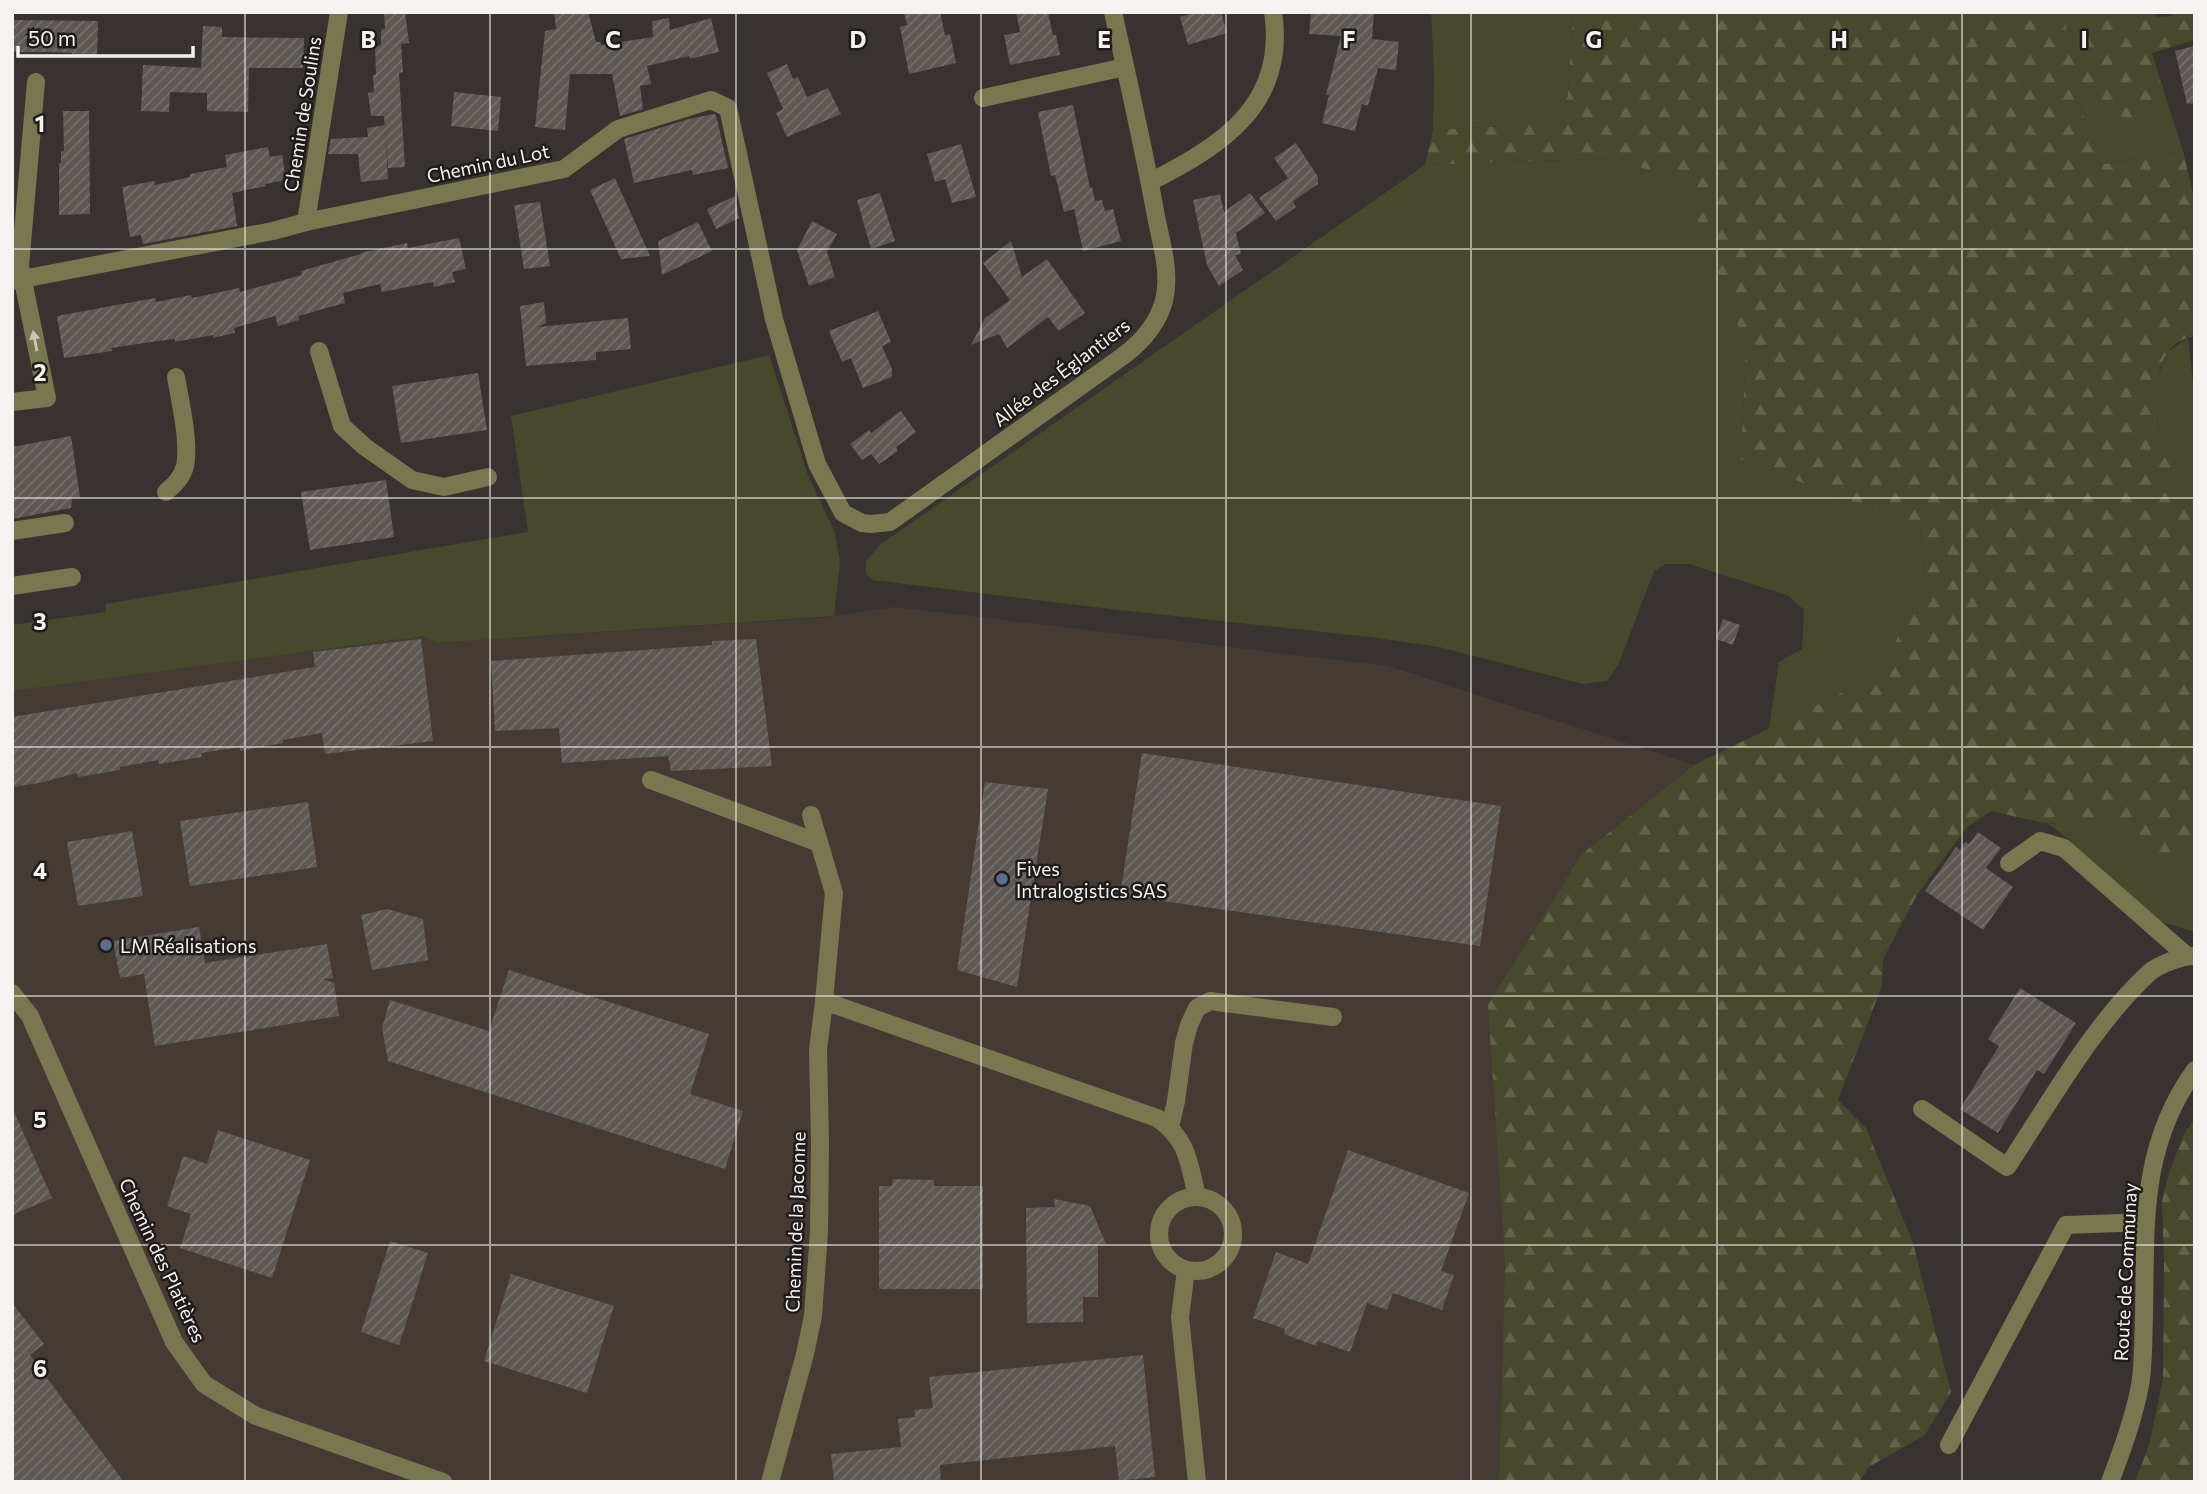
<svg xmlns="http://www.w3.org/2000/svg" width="2207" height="1494" font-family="Commissioner,sans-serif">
  <defs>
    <pattern id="forest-firs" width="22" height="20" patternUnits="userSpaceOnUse" patternTransform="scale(1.75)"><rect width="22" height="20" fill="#46492c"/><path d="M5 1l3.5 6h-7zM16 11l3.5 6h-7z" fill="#61644b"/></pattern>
    <pattern id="building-hatch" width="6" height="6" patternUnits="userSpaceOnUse" patternTransform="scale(1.75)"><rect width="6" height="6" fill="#5d5854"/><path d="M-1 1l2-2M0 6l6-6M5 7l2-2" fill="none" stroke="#75706d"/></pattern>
  </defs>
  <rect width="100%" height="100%" fill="#383330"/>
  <path fill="#453b34" d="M 895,607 L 1388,666 L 1694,765 L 1582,854 L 1505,1261 L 1499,1482 L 12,1482 L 12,691 L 425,636 L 436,643 L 829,617 Z"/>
  <g fill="#46492c">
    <path d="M 1431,12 L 1573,12 L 1568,96 L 1555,123 L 1433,130 L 1434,74 Z"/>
    <path d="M 2063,12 L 2099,12 L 2093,28 L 2066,31 Z"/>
    <path d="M 2163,89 L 2183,151 L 2103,164 L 2077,100 L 2134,121 Z"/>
    <path d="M 1618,158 L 1684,185 L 1746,346 L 1741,460 L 1920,527 L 1926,583 L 1878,675 L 1769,729 L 1779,662 L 1802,649 L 1804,610 L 1789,596 L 1689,564 L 1666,564 L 1654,571 L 1619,663 L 1607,681 L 1583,684 L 1439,647 L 1370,637 L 1119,610 L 872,580 L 866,574 L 866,561 L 881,544 L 1425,165 Z"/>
    <path d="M 2188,338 L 2195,401 L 2195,506 L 2180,504 L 2172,443 L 2159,437 L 2155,388 L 2165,354 Z"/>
    <path d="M 769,355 L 808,475 L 835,533 L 840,562 L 834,616 L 436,643 L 425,636 L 12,691 L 12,625 L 106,612 L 106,604 L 528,532 L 511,416 Z"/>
    <path d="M 2110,817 L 2157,855 L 2195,855 L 2195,932 L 2159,921 L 2143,911 L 2067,838 L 2049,824 Z"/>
  </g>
  <g fill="url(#forest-firs)">
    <path d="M 1573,12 L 2063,12 L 2067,31 L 2093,28 L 2099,12 L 2155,12 L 2157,17 L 2171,16 L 2172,12 L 2195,12 L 2195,40 L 2152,53 L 2163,89 L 2134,121 L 2077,101 L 2104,164 L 2183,151 L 2195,202 L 2195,336 C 2148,345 2156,402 2159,437 L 2172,442 L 2180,503 L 2195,506 L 2195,855 L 2157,855 L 2110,817 L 2049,824 L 1991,811 L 1966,828 L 1917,895 L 1883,959 L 1882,986 L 1838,1100 L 1866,1128 L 1913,1243 L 1951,1392 L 1925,1435 L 1869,1467 L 1859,1482 L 1499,1482 L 1505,1261 L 1488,1005 L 1582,854 L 1694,765 L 1878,675 L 1926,583 L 1920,527 L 1741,460 L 1746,346 L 1684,185 L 1618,158 L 1425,165 L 1433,130 L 1555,123 L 1568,96 Z"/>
    <path d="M 2195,1118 L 2195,1482 L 2135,1482 L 2149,1445 L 2163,1379 L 2164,1263 L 2162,1202 L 2169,1173 L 2184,1134 Z"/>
  </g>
  <g fill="url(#building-hatch)">
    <path d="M 384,12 L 405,12 L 409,43 L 401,44 L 403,72 L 399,73 L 405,167 L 388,168 L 384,116 L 371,116 L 368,93 L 374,92 L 373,75 L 376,74 L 375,47 L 381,45 L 381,30 L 385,29 Z"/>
    <path d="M 554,12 L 588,12 L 596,42 L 601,42 L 601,45 L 653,37 L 652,21 L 669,18 L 670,30 L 711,18 L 719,52 L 690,59 L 689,56 L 647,66 L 651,84 L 640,86 L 643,109 L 620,116 L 612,74 L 570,74 L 565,130 L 535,127 L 545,31 L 556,29 Z"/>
    <path d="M 904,12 L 940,12 L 945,35 L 950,34 L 956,63 L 909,74 L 900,27 L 907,25 Z"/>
    <path d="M 1016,12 L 1048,12 L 1053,35 L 1056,35 L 1060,55 L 1010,65 L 1004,35 L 1020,32 Z"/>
    <path d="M 1197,12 L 1221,12 L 1227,33 L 1188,45 L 1180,17 Z"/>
    <path d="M 1311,12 L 1374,12 L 1372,39 L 1399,42 L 1396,70 L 1378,68 L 1368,106 L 1362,104 L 1355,131 L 1322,123 L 1329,95 L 1326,95 L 1341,36 L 1309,34 Z"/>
    <path d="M 12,20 L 98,21 L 97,57 L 72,56 L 72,53 L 50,52 L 12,52 Z"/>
    <path d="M 203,26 L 222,27 L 222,37 L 304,38 L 303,68 L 249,68 L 248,112 L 207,111 L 207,93 L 170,92 L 169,112 L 141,111 L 143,65 L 201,68 Z"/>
    <path d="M 2195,46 L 2195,103 L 2187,104 L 2175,51 Z"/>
    <path d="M 787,64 L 793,79 L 798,77 L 807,97 L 828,88 L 841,114 L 787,137 L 776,113 L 783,109 L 767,73 Z"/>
    <path d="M 454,92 L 501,97 L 498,131 L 451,126 Z"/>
    <path d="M 1073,105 L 1090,188 L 1092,187 L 1095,201 L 1102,200 L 1105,211 L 1113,209 L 1121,241 L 1083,251 L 1074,209 L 1064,212 L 1055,175 L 1051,176 L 1038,112 Z"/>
    <path d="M 63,111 L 89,111 L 90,214 L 59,215 L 59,163 L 61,163 L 61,151 L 64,151 Z"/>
    <path d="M 713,114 L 716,115 L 728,168 L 693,175 L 692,170 L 634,183 L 624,139 L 689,119 Z"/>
    <path d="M 385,125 L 388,179 L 361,182 L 358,154 L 328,154 L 331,139 L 368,137 L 367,128 Z"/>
    <path d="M 1296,143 L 1318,177 L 1318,184 L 1293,201 L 1296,207 L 1276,221 L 1259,198 L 1288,178 L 1274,158 Z"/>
    <path d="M 961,144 L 976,197 L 952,203 L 945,179 L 935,182 L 927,154 Z"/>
    <path d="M 268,147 L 270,157 L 282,155 L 285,174 L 281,181 L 265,184 L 266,186 L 232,193 L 237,226 L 143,244 L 141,235 L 130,237 L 122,187 L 154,181 L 155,185 L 190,177 L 190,174 L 227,167 L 225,155 Z"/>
    <path d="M 615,178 L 650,256 L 621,259 L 590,190 Z"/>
    <path d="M 880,193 L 895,241 L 871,249 L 857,200 Z"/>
    <path d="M 1250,193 L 1265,213 L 1236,233 L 1241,254 L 1235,255 L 1243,270 L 1219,286 L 1207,265 L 1193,200 L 1220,194 L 1224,212 Z"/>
    <path d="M 735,196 L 739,218 L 716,229 L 707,209 Z"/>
    <path d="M 540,202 L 550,266 L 524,269 L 514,205 Z"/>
    <path d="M 812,221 L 837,234 L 827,252 L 835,277 L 809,286 L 797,250 Z"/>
    <path d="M 698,222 L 712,251 L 662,275 L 658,241 Z"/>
    <path d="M 459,238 L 466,269 L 452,272 L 455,282 L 434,287 L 433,282 L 382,292 L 380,284 L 343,293 L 345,303 L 298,316 L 299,320 L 278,326 L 275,316 L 234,328 L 235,333 L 213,338 L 213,335 L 175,342 L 175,339 L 151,342 L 111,348 L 112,351 L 64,358 L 57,316 L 155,298 L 156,302 L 191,295 L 192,298 L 239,288 L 240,292 L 302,275 L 301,271 L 361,254 L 360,253 L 407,243 L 408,248 Z"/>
    <path d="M 1011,241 L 1022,277 L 1047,259 L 1085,313 L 1059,331 L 1048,317 L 1007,348 L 999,334 L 971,345 L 985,318 L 1010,300 L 983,263 Z"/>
    <path d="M 544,302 L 546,323 L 538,327 L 628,318 L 631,349 L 596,352 L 596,360 L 526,366 L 520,306 Z"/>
    <path d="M 878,311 L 891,342 L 882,346 L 892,369 L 892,377 L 863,388 L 851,358 L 842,362 L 829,331 Z"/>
    <path d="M 478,373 L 487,430 L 401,443 L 392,386 Z"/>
    <path d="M 901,411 L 916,432 L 896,447 L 898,451 L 879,464 L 871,454 L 862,460 L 850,444 L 869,430 L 871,433 Z"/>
    <path d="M 71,436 L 80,497 L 72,498 L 71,508 L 12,519 L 12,447 Z"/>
    <path d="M 386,480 L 394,537 L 310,550 L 301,492 Z"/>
    <path d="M 1723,619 L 1740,625 L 1733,645 L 1716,639 Z"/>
    <path d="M 421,639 L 433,741 L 325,754 L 322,733 L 283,740 L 283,743 L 240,751 L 240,747 L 201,753 L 202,757 L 159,764 L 158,760 L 120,767 L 120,770 L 78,777 L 77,773 L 39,783 L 12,787 L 12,717 L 315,667 L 313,652 Z"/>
    <path d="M 756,639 L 772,766 L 671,771 L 668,756 L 562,763 L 559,728 L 495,731 L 491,661 L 712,645 L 712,641 Z"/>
    <path d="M 1142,753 L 1501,806 L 1480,946 L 1120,895 Z"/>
    <path d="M 985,782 L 1048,789 L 1017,987 L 957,970 Z"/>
    <path d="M 308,802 L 317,867 L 190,886 L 180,821 Z"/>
    <path d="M 132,831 L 143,896 L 78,906 L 67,842 Z"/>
    <path d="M 1978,832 L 2001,848 L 1986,868 L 2013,887 L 1983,930 L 1925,891 L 1956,847 L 1960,850 L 1965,842 L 1969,844 Z"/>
    <path d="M 387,909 L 423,919 L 428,960 L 372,970 L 361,915 Z"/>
    <path d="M 199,927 L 205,963 L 327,944 L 333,978 L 323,979 L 334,983 L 339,1016 L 155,1046 L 144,974 L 120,978 L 113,941 Z"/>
    <path d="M 509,970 L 709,1034 L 690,1094 L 743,1111 L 725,1169 L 388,1061 L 382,1028 L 390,1000 L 489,1031 Z"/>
    <path d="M 2020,988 L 2076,1023 L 2044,1074 L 2037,1070 L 1998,1133 L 1960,1109 L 1999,1046 L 1988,1039 Z"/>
    <path d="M 12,1107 L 52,1198 L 12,1215 Z"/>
    <path d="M 218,1130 L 310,1160 L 272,1278 L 180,1248 L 191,1214 L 167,1206 L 183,1156 L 207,1164 Z"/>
    <path d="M 1348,1150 L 1469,1193 L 1441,1271 L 1454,1275 L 1442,1310 L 1393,1293 L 1387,1310 L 1367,1303 L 1350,1352 L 1318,1341 L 1316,1346 L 1284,1334 L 1285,1329 L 1253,1318 L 1276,1252 L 1308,1264 Z"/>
    <path d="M 893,1179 L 934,1180 L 934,1186 L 983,1186 L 983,1289 L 879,1289 L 879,1186 L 892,1186 Z"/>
    <path d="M 1054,1199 L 1090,1206 L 1106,1244 L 1098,1244 L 1098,1297 L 1083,1297 L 1083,1322 L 1027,1323 L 1026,1208 L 1055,1207 Z"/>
    <path d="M 390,1241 L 428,1253 L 399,1345 L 361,1332 Z"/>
    <path d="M 511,1274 L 614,1306 L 587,1393 L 484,1361 Z"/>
    <path d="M 12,1303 L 44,1344 L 30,1355 L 124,1482 L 12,1482 Z"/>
    <path d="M 1143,1355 L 1155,1477 L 1119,1481 L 1115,1446 L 940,1465 L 941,1482 L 834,1482 L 831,1454 L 901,1447 L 898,1419 L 915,1417 L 914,1410 L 933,1408 L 929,1377 Z"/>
  </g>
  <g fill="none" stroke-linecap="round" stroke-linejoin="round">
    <g stroke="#79774f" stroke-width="18">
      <path d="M 983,98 L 1125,67"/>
      <path d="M 1150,182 C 1223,145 1287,104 1273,12"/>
      <path d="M 306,222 L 339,12"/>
      <path d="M 12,281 L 273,231 L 306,222 L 564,169 L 618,129 L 711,100 L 728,108 L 774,319 L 817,464 L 843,513 L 862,523 L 871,524 L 890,522 L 1123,356 C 1143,341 1160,322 1165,296 C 1170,268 1160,239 1155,211 C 1143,145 1128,79 1113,12"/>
      <path d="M 319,351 L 342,426 L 365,447 L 412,480 L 444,487 L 488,477"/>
      <path d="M 12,402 L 47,398 L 20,266 L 36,82"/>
      <path d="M 166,492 C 174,485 182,478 185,466 C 190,444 180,400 176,377"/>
      <path d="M 12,531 L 65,523"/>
      <path d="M 12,586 L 72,577"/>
      <path d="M 651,780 L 819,843"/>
      <path d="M 811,815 L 834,893 L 824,1001"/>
      <path d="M 2009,863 L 2040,841 L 2064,848 L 2187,956"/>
      <path d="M 12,993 L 30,1016 L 174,1342 L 204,1384 L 256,1416 L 443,1482"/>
      <path d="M 1922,1109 L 2007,1167 C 2049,1104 2094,1023 2150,972 C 2160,964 2182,956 2195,956"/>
      <path d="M 1170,1127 L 1176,1101 L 1184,1043 L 1189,1025 L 1197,1008 L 1210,1001 L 1333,1017"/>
      <circle cx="1196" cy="1234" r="37"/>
      <path d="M 1186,1270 L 1180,1317 L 1197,1482"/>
      <path d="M 1949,1445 L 2066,1225 L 2146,1222"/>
      <path d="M 770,1482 L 805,1354 L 813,1316 L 819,1232 L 820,1143 L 818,1050 L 824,1001 L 1157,1118 C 1188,1139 1189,1163 1197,1197"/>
      <path d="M 2110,1482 C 2122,1450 2134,1418 2140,1385 C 2144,1362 2143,1339 2144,1316 C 2146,1225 2139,1148 2195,1070"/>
    </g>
  </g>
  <defs><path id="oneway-solid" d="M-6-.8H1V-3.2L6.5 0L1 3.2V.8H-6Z" transform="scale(1.75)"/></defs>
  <use fill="#cac7b8" href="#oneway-solid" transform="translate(35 341) rotate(-101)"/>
  <path fill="none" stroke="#f5f2f0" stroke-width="2" stroke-opacity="0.55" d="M 245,12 L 245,1482M 490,12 L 490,1482M 736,12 L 736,1482M 981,12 L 981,1482M 1226,12 L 1226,1482M 1471,12 L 1471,1482M 1717,12 L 1717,1482M 1962,12 L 1962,1482M 12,249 L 2195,249M 12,498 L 2195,498M 12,747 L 2195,747M 12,996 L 2195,996M 12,1245 L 2195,1245"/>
  <g fill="#5c6f8a" stroke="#1e1b1a" stroke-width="2.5">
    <circle cx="1002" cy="879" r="7"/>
    <circle cx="106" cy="945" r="7"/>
  </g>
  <g text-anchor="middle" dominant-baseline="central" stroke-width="5" stroke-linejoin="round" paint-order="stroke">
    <g font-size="19" fill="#f5f2f0" stroke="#1e1b1a">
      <text transform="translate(302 114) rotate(-81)">Chemin de Soulins</text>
      <text transform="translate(488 163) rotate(-12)">Chemin du Lot</text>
      <text transform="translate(1061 372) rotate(-37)">Allée des Églantiers</text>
      <text transform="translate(795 1222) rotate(-88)">Chemin de la Jaconne</text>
      <text transform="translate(163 1260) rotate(65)">Chemin des Platières</text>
      <text transform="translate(2125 1272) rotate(-87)">Route de Communay</text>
    </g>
    <g font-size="19" fill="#f5f2f0" stroke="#1e1b1a" text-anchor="start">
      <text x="1016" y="868">Fives<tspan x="1016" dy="22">Intralogistics SAS</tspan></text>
      <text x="120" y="945">LM Réalisations</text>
    </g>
  </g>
  <g font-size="23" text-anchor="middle" font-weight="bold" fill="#f5f2f0" stroke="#1e1b1a" stroke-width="5" stroke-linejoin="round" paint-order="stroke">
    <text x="368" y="48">B</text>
    <text x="613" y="48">C</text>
    <text x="858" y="48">D</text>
    <text x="1104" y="48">E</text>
    <text x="1349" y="48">F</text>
    <text x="1594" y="48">G</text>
    <text x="1839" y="48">H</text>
    <text x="2084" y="48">I</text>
    <text x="40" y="132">1</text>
    <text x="40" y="381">2</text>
    <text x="40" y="630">3</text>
    <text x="40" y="879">4</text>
    <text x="40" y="1128">5</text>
    <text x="40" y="1377">6</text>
  </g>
  <rect width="2207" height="1494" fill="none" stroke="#f5f2f0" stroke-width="28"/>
  <path d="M18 46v10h175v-10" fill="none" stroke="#f5f2f0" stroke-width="3.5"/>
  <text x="28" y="46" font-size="21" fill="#f5f2f0" stroke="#1e1b1a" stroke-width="5" paint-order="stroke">50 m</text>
</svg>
